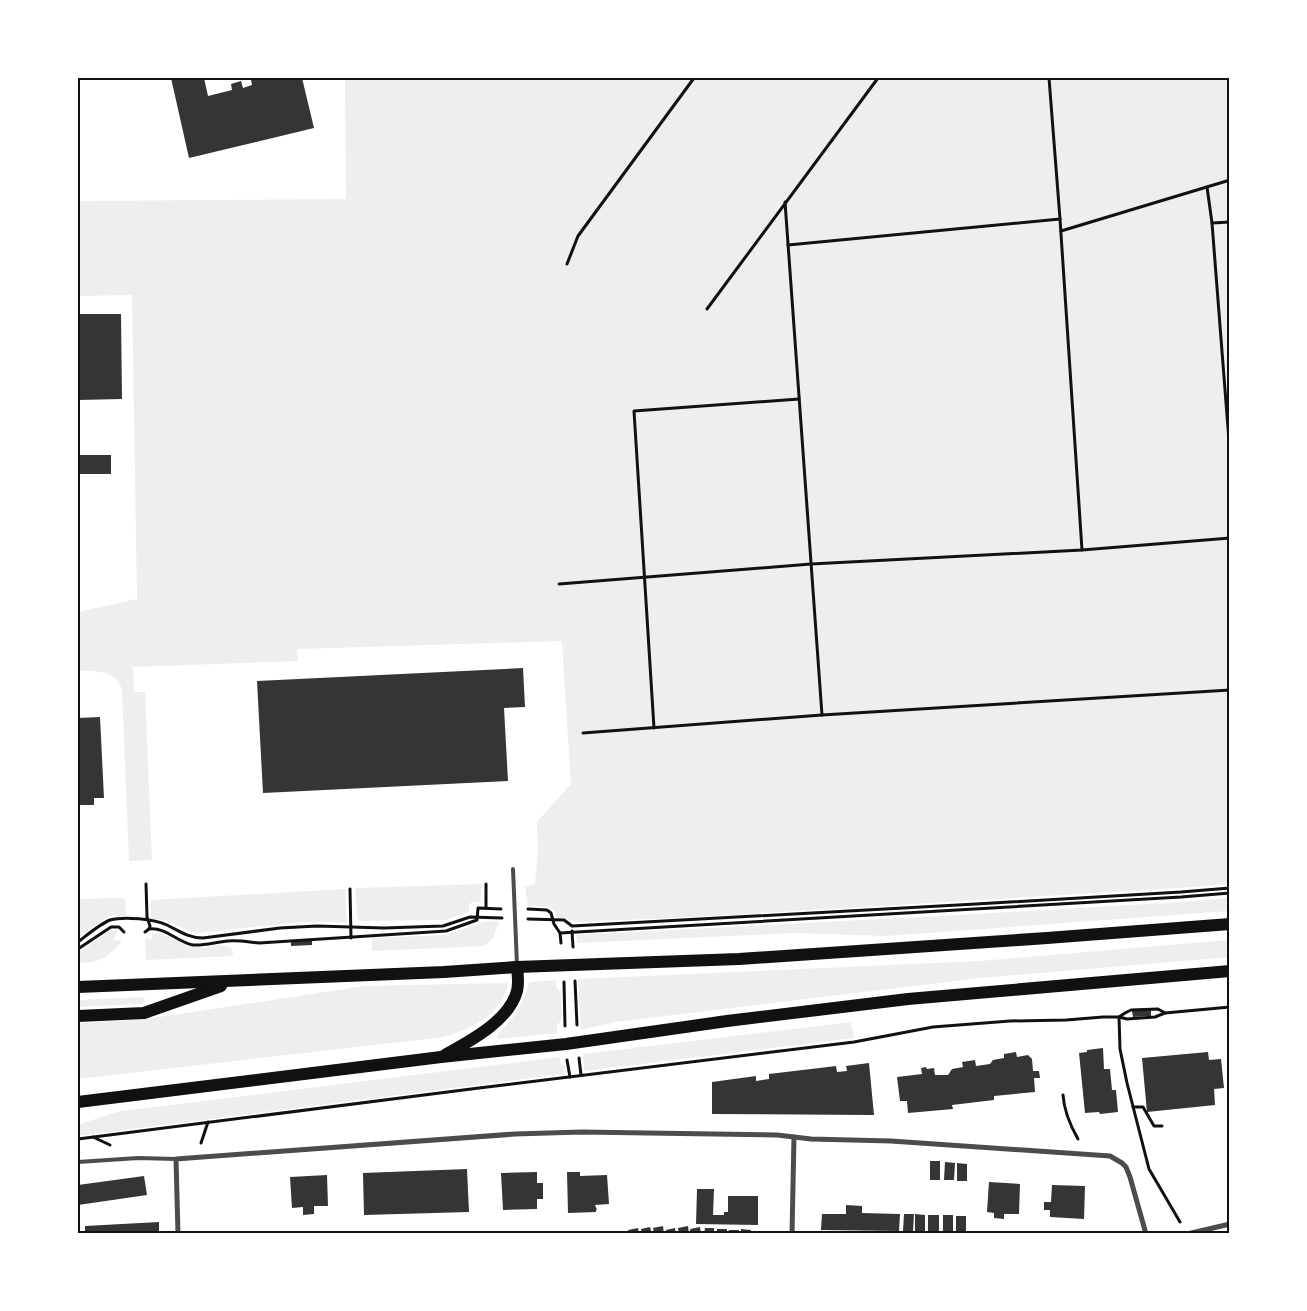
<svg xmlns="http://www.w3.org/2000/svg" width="1307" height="1311" font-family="'DejaVu Sans',sans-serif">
  <rect width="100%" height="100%" fill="#fff"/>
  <g fill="#eee">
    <path d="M 345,78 L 1229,78 L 1229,884 L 1180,888 L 712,916 L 580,922 L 556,917 L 555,911 L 550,907 L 528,906 L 525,887 L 535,884 L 538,852 L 537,822 L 571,784 L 562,641 L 297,649 L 298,661 L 133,667 L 134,692 L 145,692 L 152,860 L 129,861 L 122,690 C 117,670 95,670 78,671 L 78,612 L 137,599 L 132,295 L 78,296 L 78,201 L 346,199 Z"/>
    <path d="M 482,884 L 480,902 L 473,902 L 469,904 L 469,912 L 445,920 L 358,921 L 355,888 Z"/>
    <path d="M 345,889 L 347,922 L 301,922 L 198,933 C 180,930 172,918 151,919 L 151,900 Z"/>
    <path d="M 122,898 L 125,900 L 126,916 L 112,916 L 105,918 L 78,938 L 78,899 Z"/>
    <path d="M 1229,898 L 1229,911 L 886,936 L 794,933 L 577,943 L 576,935 L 976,914 L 1181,902 Z"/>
    <path d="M 486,921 L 499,922 L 493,938 L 484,946 L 372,951 L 372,938 L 445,935 Z"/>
    <path d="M 119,929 L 113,941 L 122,940 C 109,959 99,962 78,963 L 78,953 L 109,931 Z"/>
    <path d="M 152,933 L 162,934 L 189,946 L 203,948 L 221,945 L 232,948 L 233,956 L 146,960 L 145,938 L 152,939 Z"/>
    <path d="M 1229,940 L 1229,957 L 980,978 L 615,1022 L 581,1030 L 578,979 L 980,961 Z"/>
    <path d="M 556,980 L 556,987 L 561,992 L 562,1020 L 557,1025 L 557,1033 L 498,1039 L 497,1036 L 498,1034 C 514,1019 524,1003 529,982 Z"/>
    <path d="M 507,983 L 508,983 C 503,1014 471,1029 444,1037 L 78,1079 L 78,1023 L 146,1019 L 365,986 Z"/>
    <path d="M 142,997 L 144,998 L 145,1001 L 142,1004 L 78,1007 L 78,1000 Z"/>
    <path d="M 851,1022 L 854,1038 L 584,1071 L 583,1054 Z"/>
    <path d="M 560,1057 L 560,1063 L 565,1066 L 565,1070 L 562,1074 L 78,1136 L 78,1125 L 110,1114 L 121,1111 Z"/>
  </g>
  <g fill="#353535">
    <path d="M 171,78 L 204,78 L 208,96 L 232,90 L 231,84 L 241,81 L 243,88 L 252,85 L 251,80 L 259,78 L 277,78 L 277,79 L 286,78 L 302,78 L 314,128 L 189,158 Z"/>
    <path d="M 78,314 L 121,314 L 122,399 L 78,400 Z"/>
    <rect x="78" y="455" width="33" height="19"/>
    <path d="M 523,668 L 525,707 L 504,708 L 508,781 L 263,793 L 257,681 Z"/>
    <path d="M 100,717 L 104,798 L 94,798 L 94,805 L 78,805 L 78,718 Z"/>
    <path d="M 312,940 L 312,945 L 291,946 L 291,942 Z"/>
    <path d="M 1151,1010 L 1151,1016 L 1133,1017 L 1132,1011 Z"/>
    <path d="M 1103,1048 L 1104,1069 L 1110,1069 L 1112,1090 L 1116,1090 L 1118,1112 L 1100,1114 L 1099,1112 L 1085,1113 L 1079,1053 L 1087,1052 L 1087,1050 Z"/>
    <path d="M 1016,1052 L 1017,1057 L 1028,1055 L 1032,1059 L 1033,1071 L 1039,1071 L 1040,1078 L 1034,1078 L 1035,1092 L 994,1096 L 994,1100 L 952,1105 L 953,1109 L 908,1113 L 907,1101 L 900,1101 L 897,1077 L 922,1074 L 921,1068 L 926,1067 L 927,1069 L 934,1068 L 935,1075 L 948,1075 L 952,1069 L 963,1067 L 962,1062 L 975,1060 L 976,1066 L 990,1064 L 993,1060 L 1004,1058 L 1004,1054 Z"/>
    <path d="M 1208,1052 L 1209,1060 L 1221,1059 L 1224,1088 L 1214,1089 L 1215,1105 L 1147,1112 L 1142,1058 Z"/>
    <path d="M 869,1063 L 874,1115 L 712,1114 L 712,1082 L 756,1076 L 756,1081 L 769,1079 L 769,1074 L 836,1066 L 837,1072 L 847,1071 L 846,1066 Z"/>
    <rect x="930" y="1161" width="10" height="19"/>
    <path d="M 945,1162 L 955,1163 L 954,1180 L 944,1180 Z"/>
    <path d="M 957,1163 L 967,1164 L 967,1181 L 957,1181 Z"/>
    <path d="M 467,1169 L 469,1212 L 364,1215 L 363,1173 Z"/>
    <path d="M 537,1172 L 537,1183 L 543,1183 L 543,1199 L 537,1199 L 537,1209 L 503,1210 L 501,1173 Z"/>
    <path d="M 567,1172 L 580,1172 L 580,1176 L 607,1175 L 609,1204 L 595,1205 L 597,1210 L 596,1210 L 596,1212 L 568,1213 Z"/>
    <path d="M 327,1175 L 328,1206 L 314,1206 L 314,1214 L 303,1215 L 303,1207 L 292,1208 L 290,1177 Z"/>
    <path d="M 144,1176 L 147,1195 L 78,1205 L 78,1185 Z"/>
    <path d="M 989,1182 L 1020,1184 L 1019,1214 L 1004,1214 L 1004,1219 L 994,1218 L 994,1213 L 987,1212 Z"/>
    <path d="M 1052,1185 L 1085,1186 L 1084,1219 L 1050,1217 L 1050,1210 L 1044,1210 L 1044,1202 L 1051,1202 Z"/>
    <path d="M 697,1189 L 714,1189 L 713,1215 L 724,1215 L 724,1212 L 728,1212 L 728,1196 L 758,1196 L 758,1225 L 696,1224 Z"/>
    <path d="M 846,1205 L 862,1206 L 862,1213 L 900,1214 L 899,1231 L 821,1230 L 822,1214 L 846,1214 Z"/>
    <path d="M 904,1214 L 914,1214 L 913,1232 L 903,1231 Z"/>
    <path d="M 915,1214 L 925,1215 L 925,1232 L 915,1232 Z"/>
    <path d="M 928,1215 L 939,1215 L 939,1233 L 928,1232 Z"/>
    <path d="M 943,1215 L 953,1215 L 953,1233 L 943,1232 Z"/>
    <rect x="956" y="1216" width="10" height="18"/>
    <path d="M 159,1222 L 159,1234 L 85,1234 L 85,1226 Z"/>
    <path d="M 663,1226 L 664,1234 L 654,1234 L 653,1228 Z"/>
    <path d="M 688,1226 L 689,1234 L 679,1234 L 678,1228 Z"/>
    <path d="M 650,1227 L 652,1234 L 642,1234 L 641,1229 Z"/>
    <path d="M 700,1227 L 701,1234 L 691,1234 L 690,1229 Z"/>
    <path d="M 638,1228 L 639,1234 L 629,1234 L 628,1230 Z"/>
    <path d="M 675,1228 L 676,1234 L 666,1234 L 666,1230 Z"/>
    <path d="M 705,1228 L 714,1228 L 714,1234 L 704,1234 Z"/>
    <rect x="717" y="1229" width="10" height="5"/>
    <path d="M 741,1229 L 751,1230 L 751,1234 L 741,1234 Z"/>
    <path d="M 729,1230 L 739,1230 L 738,1234 L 728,1234 Z"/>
  </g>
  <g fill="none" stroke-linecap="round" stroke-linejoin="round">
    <g stroke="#111" stroke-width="3">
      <path d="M 1049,78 L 1060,219 L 1082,550"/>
      <path d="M 1207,187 L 1212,223 L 1230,454"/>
      <path d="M 785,202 L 822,715"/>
      <path d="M 1212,223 L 1230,222"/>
      <path d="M 1061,231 L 1230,180"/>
      <path d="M 788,245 L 1060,219"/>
      <path d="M 567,264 L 578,236 L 694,78"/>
      <path d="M 707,309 L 878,78"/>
      <path d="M 559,584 L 811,564 L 1082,550 L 1230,538"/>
      <path d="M 654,728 L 634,411 L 799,399"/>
      <path d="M 583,733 L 822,715 L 1230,690"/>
      <path d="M 146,884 L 147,917 L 150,926 L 149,929 C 166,927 177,942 193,945 C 204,946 216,942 228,941 C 238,940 249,942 259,943 L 446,931 L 477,920 L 478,908 L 501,909"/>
      <path d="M 350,889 L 351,938"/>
      <path d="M 486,908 L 486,884"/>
      <path d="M 528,909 L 547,910 L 551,913 L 554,924 L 560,933 L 561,943"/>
      <path d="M 528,919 L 564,920 L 572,926 L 976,904 L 1181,892 L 1230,888"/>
      <path d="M 572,931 L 573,947"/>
      <path d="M 145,932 L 149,929"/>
      <path d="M 560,933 L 1181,897 L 1230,893"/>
      <path d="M 78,942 C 87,935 100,924 110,920 C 124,916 154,919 167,925 C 179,931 189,938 203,938 L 280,928 L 317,926 L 384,928 L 443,926 L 470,917 L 502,918"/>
      <path d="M 78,949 L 111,927 L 119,927 L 124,932"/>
      <path d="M 575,981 L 577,1025"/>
      <path d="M 564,982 L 565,1026"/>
      <path d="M 1165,1013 L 1158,1009 L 1131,1010 L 1125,1013 L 1119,1017 L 1120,1049 L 1127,1083 L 1149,1169 L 1180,1222"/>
      <path d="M 579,1058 L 581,1075"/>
      <path d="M 567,1060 L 570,1077"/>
      <path d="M 1063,1095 C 1064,1111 1070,1125 1078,1139"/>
      <path d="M 1133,1107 L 1143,1107 L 1154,1126 L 1162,1126"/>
      <path d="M 93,1137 L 110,1145"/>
      <path d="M 78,1139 L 479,1088 L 854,1042 L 933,1027 L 1010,1021 L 1066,1020 L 1103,1017 L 1119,1017 L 1127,1019 L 1155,1017 L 1165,1013 L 1230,1007"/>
      <path d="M 201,1143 L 208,1122"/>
    </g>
    <g stroke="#4c4c4c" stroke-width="4">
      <path d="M 513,869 L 517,965"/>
      <path d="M 78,1162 L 138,1158 L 176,1159"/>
    </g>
    <g stroke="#4c4c4c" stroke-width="5">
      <path d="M 178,1234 L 176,1159 L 515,1134 L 581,1132 L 777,1135 L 811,1139 L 891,1141 L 1110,1156 L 1122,1163 L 1126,1167 L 1130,1177 L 1146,1234"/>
      <path d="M 792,1234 L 794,1137"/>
      <path d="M 1187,1234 L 1230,1224"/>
    </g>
    <g stroke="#111" stroke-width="12">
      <path d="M 78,987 L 444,972 L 517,967 L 739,959 L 1047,938 L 1230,924"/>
      <path d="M 78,1016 L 144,1013 L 221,986"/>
      <path d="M 445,1055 C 470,1041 509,1021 517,991 C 519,983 518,975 517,967"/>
      <path d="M 78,1102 L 441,1057 L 566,1044 L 727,1021 L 908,999 L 1230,971"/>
    </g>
  </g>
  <rect width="1307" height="1311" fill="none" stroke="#ffffff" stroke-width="158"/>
  <rect x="79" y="79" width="1149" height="1153" fill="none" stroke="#111" stroke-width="2"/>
</svg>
